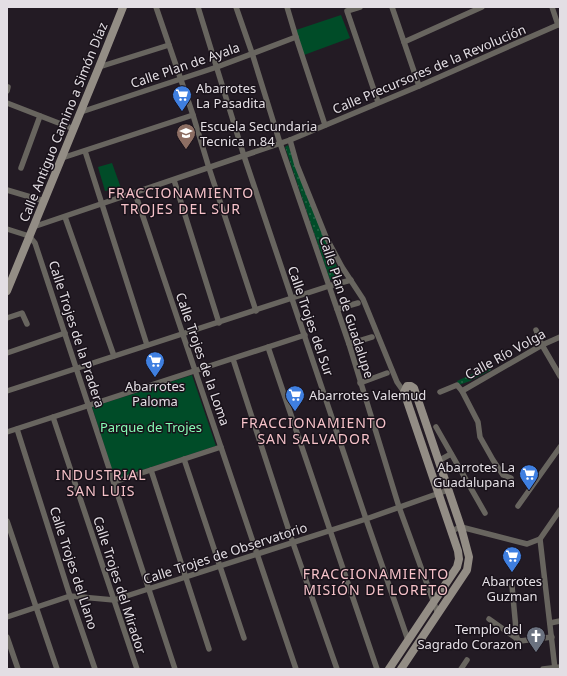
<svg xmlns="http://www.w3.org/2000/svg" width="567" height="676" font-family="'Noto Sans',sans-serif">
  <defs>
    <pattern id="grass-dots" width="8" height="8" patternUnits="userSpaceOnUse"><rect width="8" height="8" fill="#004c28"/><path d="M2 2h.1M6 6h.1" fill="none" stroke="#256547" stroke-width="1.8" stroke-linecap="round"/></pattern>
  </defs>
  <rect width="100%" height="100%" fill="#231b24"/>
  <g fill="url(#grass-dots)">
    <path d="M 288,145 L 341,277 L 330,280 L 285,147 Z"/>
    <path d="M 490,366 L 491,370 L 470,381 L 459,385 L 457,381 Z"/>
  </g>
  <g fill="#004c28">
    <path d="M 341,15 L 350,38 L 304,55 L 296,30 Z"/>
    <path d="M 112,163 L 121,188 L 105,191 L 98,167 Z"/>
    <path d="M 192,375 L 216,446 L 115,479 L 92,407 Z"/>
  </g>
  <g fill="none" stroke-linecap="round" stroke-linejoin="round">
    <g stroke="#68655f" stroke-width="5.5">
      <path d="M 156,7 L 193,115 L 209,168 L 256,311"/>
      <path d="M 198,7 L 244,156 L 366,519 L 408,640"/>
      <path d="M 236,7 L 252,53 L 280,143 L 349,344 L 399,507 L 438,614"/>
      <path d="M 287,7 L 296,37 L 325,125"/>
      <path d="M 360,7 L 347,11 L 378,102"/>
      <path d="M 392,7 L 419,86"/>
      <path d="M 552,7 L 558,25"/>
      <path d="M 404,42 L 482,7"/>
      <path d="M 99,67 L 169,45"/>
      <path d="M 7,91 L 8,87"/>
      <path d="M 7,103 L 74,129"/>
      <path d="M 81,112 L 217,67 L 296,37"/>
      <path d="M 290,140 L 297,165 L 326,237 L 342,267 L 363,299 L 397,382 L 404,392"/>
      <path d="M 85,151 L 147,345"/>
      <path d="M 62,158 L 193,115"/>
      <path d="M 21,168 L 40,116"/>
      <path d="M 174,180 L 219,323"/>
      <path d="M 7,190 L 44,201"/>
      <path d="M 135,193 L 296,669"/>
      <path d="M 65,217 L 114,356"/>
      <path d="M 33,227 L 290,140 L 419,86 L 560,24"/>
      <path d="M 7,229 L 29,236 L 35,243 L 175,669"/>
      <path d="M 337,309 L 358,303"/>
      <path d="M 7,318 L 22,313 L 27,324"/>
      <path d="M 536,330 L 542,345 L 560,376"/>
      <path d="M 349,344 L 372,337"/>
      <path d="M 268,347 L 377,669"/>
      <path d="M 7,353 L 65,333"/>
      <path d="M 233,359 L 293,543 L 337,669"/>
      <path d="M 360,383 L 387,373"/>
      <path d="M 7,391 L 329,286 L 351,280"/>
      <path d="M 462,391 L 542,345 L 560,337"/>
      <path d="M 440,392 L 457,385 L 462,391 L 478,422 L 480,437 L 493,460 L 503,475 L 511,478"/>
      <path d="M 53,417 L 137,669"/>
      <path d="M 436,427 L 485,513"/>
      <path d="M 17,429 L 70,596 L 95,669"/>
      <path d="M 7,432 L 305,335"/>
      <path d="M 184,459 L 244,638"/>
      <path d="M 438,461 L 451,454"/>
      <path d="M 151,470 L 209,649"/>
      <path d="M 114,482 L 221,447"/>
      <path d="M 518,506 L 560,447"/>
      <path d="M 7,521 L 57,669"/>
      <path d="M 451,531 L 461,527 L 527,544 L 540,539"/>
      <path d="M 512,586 L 517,640"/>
      <path d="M 7,617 L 70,596 L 114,600 L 366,519 L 448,490"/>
      <path d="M 489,619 L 520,641 L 552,637"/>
      <path d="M 550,623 L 560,621"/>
      <path d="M 7,637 L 18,669"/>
      <path d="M 461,669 L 467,660"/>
      <path d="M 543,669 L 560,667"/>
      <path d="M 555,669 L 540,539 L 560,510"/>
    </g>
    <g stroke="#938d85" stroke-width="8">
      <path d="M 7,291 L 99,67 L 123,7"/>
      <path d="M 389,669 L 457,567 L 459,559 L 458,551 L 404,392 L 407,386 L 411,386 L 414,388 L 461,527 L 469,557 L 467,570 L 401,669"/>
    </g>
  </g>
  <defs>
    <symbol id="supermarket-pin" viewBox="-11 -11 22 30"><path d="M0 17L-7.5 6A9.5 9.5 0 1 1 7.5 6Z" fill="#3f7fe0" stroke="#19121a"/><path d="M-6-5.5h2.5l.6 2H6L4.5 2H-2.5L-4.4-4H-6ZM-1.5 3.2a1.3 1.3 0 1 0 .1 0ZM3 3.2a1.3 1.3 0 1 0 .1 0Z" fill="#fff"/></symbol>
    <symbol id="school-pin" viewBox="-11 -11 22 30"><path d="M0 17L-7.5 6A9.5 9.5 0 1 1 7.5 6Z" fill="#8d6e63" stroke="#19121a"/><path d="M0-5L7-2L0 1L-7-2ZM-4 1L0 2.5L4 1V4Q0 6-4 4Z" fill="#fff"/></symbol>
    <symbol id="church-pin" viewBox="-11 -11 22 30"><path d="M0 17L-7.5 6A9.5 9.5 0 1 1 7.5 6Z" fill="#6b7280" stroke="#19121a"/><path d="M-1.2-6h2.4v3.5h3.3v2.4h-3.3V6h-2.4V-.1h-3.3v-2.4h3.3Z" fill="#fff"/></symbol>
  </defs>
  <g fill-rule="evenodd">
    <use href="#supermarket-pin" x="171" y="84" width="22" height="30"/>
    <use href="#school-pin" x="175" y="122" width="22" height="30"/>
    <use href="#supermarket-pin" x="144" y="350" width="22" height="30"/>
    <use href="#supermarket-pin" x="284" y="384" width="22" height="30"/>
    <use href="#supermarket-pin" x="518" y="463" width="22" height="30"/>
    <use href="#supermarket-pin" x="501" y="545" width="22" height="30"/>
    <use href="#church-pin" x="525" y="625" width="22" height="30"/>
  </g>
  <g text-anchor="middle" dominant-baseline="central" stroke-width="3" stroke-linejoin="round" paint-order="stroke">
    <g font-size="13" fill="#e3dee4" stroke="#19121a">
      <text transform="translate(185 65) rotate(-19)">Calle Plan de Ayala</text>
      <text transform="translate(429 69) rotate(-23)">Calle Precursores de la Revolución</text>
      <text transform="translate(63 122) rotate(-68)">Calle Antiguo Camino a Simón Díaz</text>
      <text transform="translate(347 307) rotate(72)">Calle Plan de Guadalupe</text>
      <text transform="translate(311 321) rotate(71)">Calle Trojes del Sur</text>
      <text transform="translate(77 334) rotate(72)">Calle Trojes de la Pradera</text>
      <text transform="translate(505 354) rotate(-29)">Calle Río Volga</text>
      <text transform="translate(203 359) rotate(71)">Calle Trojes de la Loma</text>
      <text transform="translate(225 553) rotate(-18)">Calle Trojes de Observatorio</text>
      <text transform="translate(74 568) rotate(72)">Calle Trojes del Llano</text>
      <text transform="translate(120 585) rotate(72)">Calle Trojes del Mirador</text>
    </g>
    <g font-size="13" fill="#e3dee4" stroke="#19121a" text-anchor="start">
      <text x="196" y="88">Abarrotes<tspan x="196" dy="15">La Pasadita</tspan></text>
      <text x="200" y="126">Escuela Secundaria<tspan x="200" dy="15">Tecnica n.84</tspan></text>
      <text x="155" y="386" text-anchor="middle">Abarrotes<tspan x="155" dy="15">Paloma</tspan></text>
      <text x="309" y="395">Abarrotes Valemud</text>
      <text x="515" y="467" text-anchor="end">Abarrotes La<tspan x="515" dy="15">Guadalupana</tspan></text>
      <text x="512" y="581" text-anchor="middle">Abarrotes<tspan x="512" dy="15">Guzman</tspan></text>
      <text x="522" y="629" text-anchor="end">Templo del<tspan x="522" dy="15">Sagrado Corazon</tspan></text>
    </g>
    <g font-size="13" fill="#86fcb4" stroke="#19121a">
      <text x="151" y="427">Parque de Trojes</text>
    </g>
    <g font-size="14" letter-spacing="1" fill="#f6c2c9" stroke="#19121a">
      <text x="181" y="192">FRACCIONAMIENTO<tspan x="181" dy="16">TROJES DEL SUR</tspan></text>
      <text x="314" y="422">FRACCIONAMIENTO<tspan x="314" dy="16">SAN SALVADOR</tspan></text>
      <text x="101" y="474">INDUSTRIAL<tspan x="101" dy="16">SAN LUIS</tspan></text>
      <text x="376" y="573">FRACCIONAMIENTO<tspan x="376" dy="16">MISIÓN DE LORETO</tspan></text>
    </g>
  </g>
  <rect width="567" height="676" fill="none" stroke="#e3dee4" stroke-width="16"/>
</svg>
